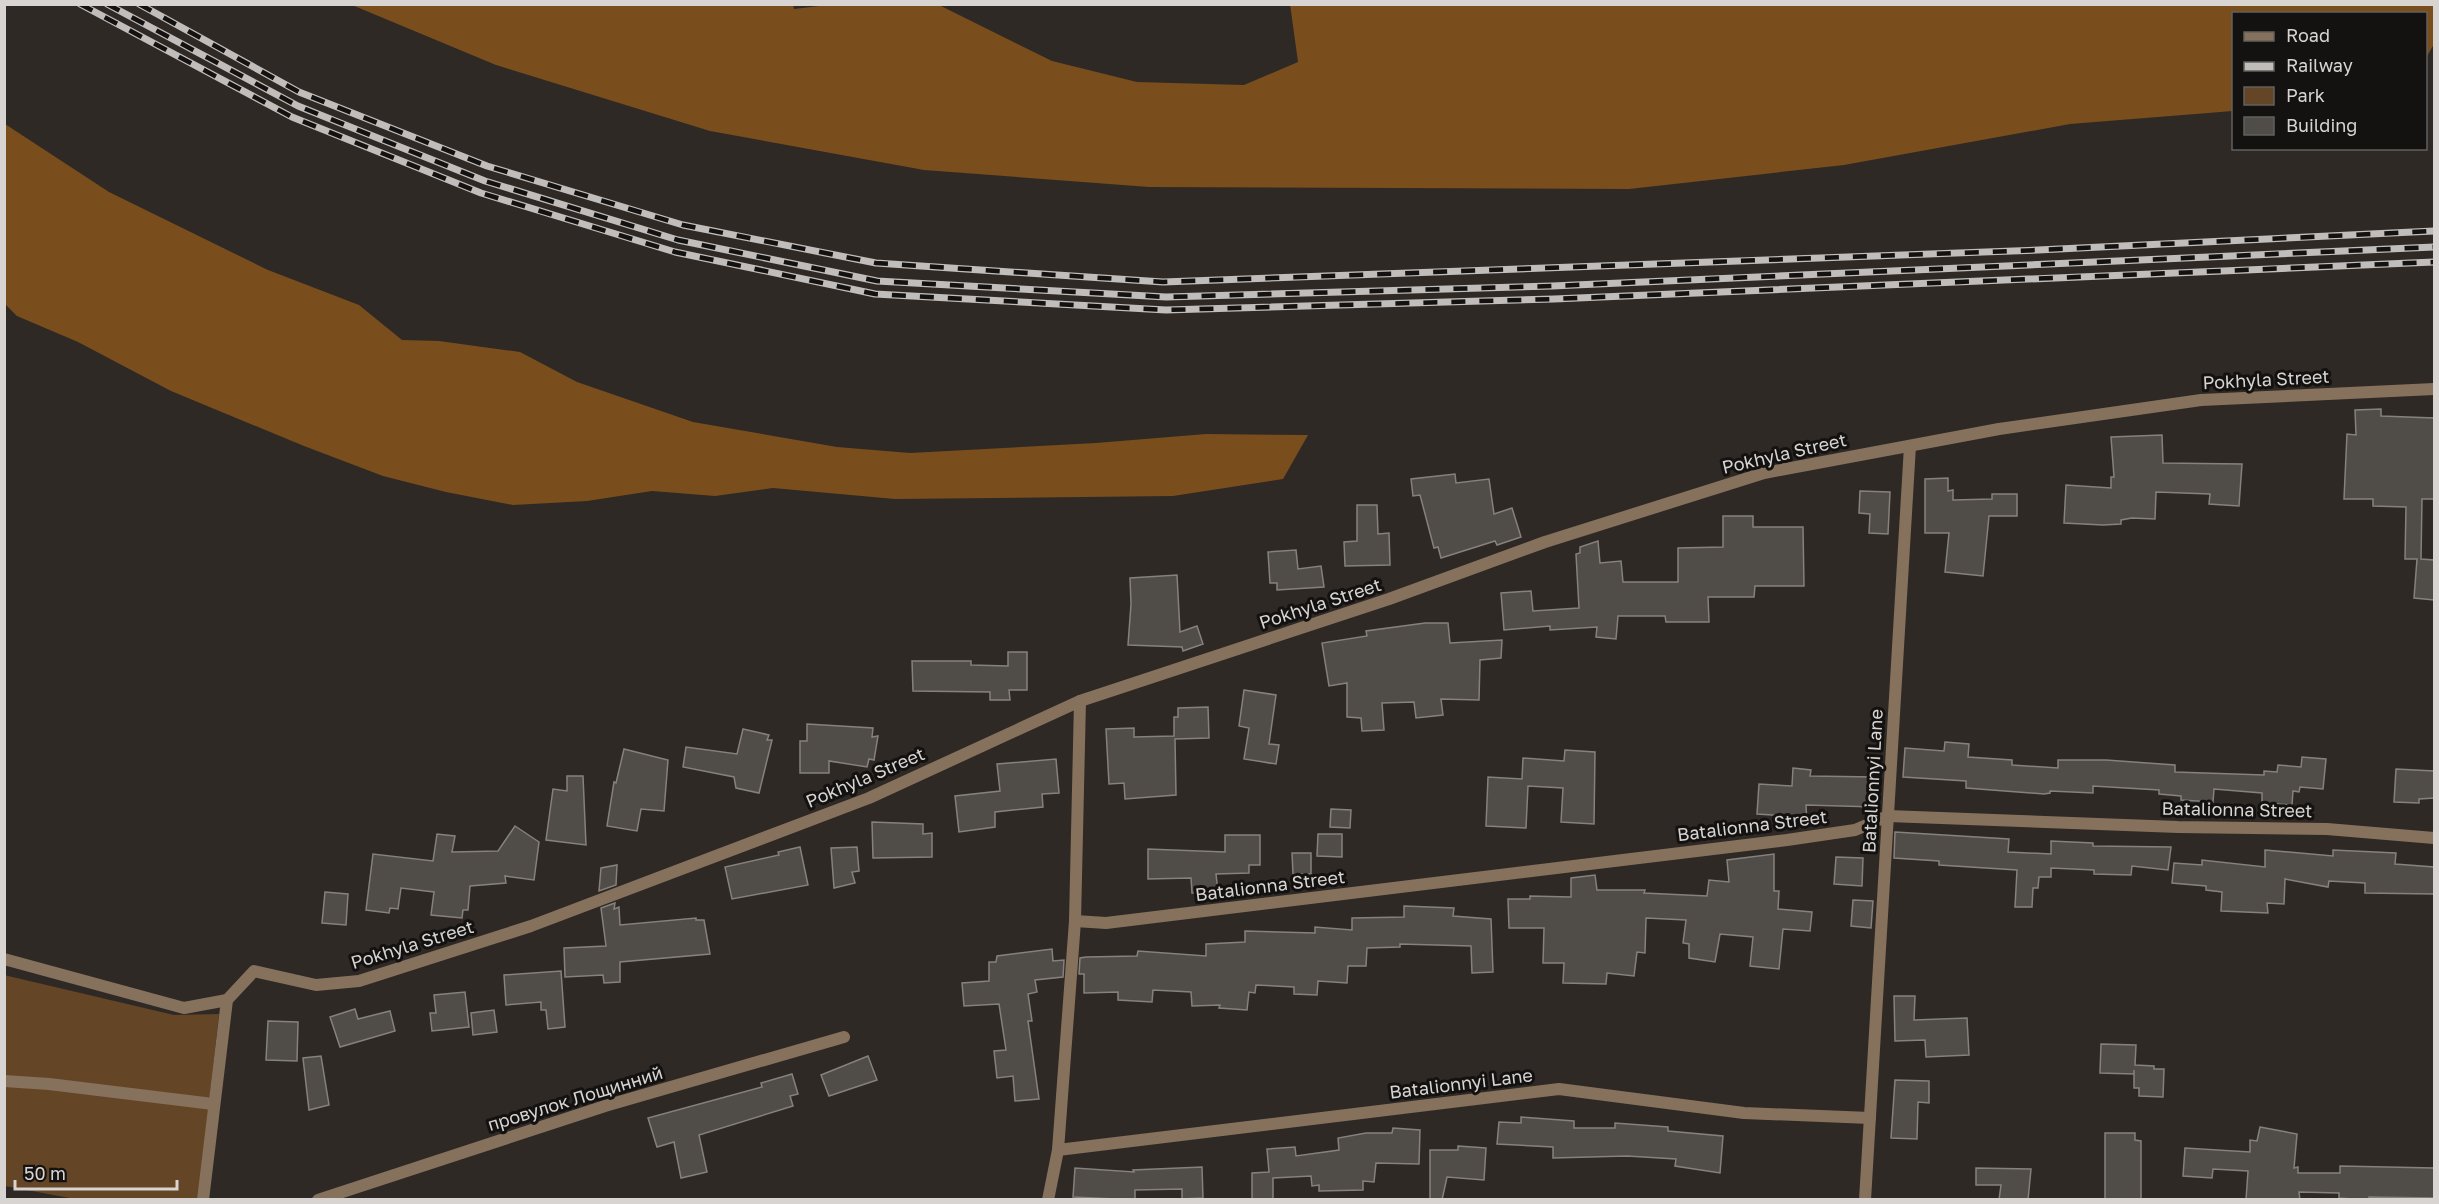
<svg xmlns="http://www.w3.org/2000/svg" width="2439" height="1204" font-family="'Golos Text',sans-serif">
  <rect width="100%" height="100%" fill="#2e2925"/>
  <path fill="#644525" d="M 4,975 L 174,1015 L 219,1014 L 198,1199 L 75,1199 L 5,1186 Z"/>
  <g fill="#794e1c">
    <path d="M 793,4 L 794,9 L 836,4 L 939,5 L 1052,61 L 1137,82 L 1244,85 L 1298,62 L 1290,4 L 2434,4 L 2434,44 L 2426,58 L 2426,14 L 2234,14 L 2233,111 L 2070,124 L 1844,165 L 1629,189 L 1149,187 L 924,170 L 710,131 L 496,65 L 352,5 Z"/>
    <path d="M 5,124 L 109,192 L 268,270 L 359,305 L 402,340 L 439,341 L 520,352 L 577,382 L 693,422 L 837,447 L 910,453 L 1096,443 L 1206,434 L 1308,435 L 1283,479 L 1173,496 L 895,499 L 773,488 L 715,496 L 652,491 L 587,501 L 513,505 L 446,492 L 383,476 L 304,446 L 171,391 L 78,342 L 17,316 L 5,304 Z"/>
  </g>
  <g fill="#504c47" stroke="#86817c" stroke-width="1.5">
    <path d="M 2381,409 L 2381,416 L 2434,418 L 2434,499 L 2422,499 L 2421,559 L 2434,560 L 2434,600 L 2414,598 L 2417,559 L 2405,559 L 2406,507 L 2373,506 L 2373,499 L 2344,499 L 2347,434 L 2356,435 L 2355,410 Z"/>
    <path d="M 2162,435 L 2163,463 L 2242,464 L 2239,506 L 2209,504 L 2210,494 L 2156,492 L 2155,519 L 2132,518 L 2121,520 L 2121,524 L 2103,525 L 2064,523 L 2066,485 L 2111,488 L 2111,477 L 2114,477 L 2111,437 Z"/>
    <path d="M 1455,474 L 1456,483 L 1489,479 L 1494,514 L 1512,508 L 1521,537 L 1497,545 L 1495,541 L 1441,558 L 1438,547 L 1434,548 L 1420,495 L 1413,496 L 1411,479 Z"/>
    <path d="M 1948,478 L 1948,491 L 1953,490 L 1953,500 L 1992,499 L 1992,494 L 2017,494 L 2017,516 L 1989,516 L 1983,576 L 1945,572 L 1949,533 L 1925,533 L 1925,479 Z"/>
    <path d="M 1860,491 L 1890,492 L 1888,534 L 1869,533 L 1870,514 L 1859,513 Z"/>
    <path d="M 1357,505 L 1377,505 L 1378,534 L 1389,533 L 1390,565 L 1345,566 L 1344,542 L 1357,541 Z"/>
    <path d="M 1723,516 L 1753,516 L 1753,527 L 1803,527 L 1804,586 L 1755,586 L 1754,597 L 1708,597 L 1709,622 L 1666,622 L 1665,616 L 1618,616 L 1616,639 L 1596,637 L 1597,627 L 1550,630 L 1550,626 L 1504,630 L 1501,593 L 1531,591 L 1533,611 L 1579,608 L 1576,554 L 1580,553 L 1580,547 L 1598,541 L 1600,563 L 1621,561 L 1623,582 L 1678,582 L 1678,548 L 1723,547 Z"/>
    <path d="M 1296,550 L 1298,569 L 1321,566 L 1324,587 L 1277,590 L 1277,583 L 1270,583 L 1268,552 Z"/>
    <path d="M 1177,575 L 1180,632 L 1197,626 L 1203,644 L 1183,651 L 1182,647 L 1128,645 L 1131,604 L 1130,578 Z"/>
    <path d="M 1425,623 L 1448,623 L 1450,643 L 1502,640 L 1501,658 L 1480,660 L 1479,700 L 1441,699 L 1443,715 L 1416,718 L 1414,702 L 1382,703 L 1384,730 L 1362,731 L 1361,718 L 1347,717 L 1347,683 L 1329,686 L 1322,643 L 1367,636 L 1366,631 Z"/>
    <path d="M 1008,652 L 1027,652 L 1027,690 L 1009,690 L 1010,700 L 990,700 L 990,692 L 913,691 L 912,661 L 971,661 L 971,665 L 1008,666 Z"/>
    <path d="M 1244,690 L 1276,695 L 1269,744 L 1279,745 L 1276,764 L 1244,759 L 1249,728 L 1239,726 Z"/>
    <path d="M 1208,707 L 1209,738 L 1175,739 L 1176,795 L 1125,799 L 1124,783 L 1109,784 L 1106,729 L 1134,728 L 1134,737 L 1174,736 L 1174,717 L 1178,717 L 1178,708 Z"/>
    <path d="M 807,724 L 873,728 L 872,737 L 878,736 L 874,760 L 869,759 L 867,767 L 829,761 L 829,773 L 800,773 L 800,741 L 807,741 Z"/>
    <path d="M 743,729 L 769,735 L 767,740 L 772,740 L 759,793 L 736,788 L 734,777 L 683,767 L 686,747 L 737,754 Z"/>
    <path d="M 1945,742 L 1969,744 L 1968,757 L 2012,760 L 2012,765 L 2058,768 L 2058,760 L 2106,760 L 2175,765 L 2175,772 L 2264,775 L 2264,771 L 2277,772 L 2278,765 L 2301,767 L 2302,757 L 2326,759 L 2323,789 L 2300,787 L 2299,792 L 2293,791 L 2292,805 L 2262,803 L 2262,793 L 2214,789 L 2213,802 L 2181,800 L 2181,796 L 2159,794 L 2159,790 L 2093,786 L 2093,793 L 2050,791 L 2050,793 L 2044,794 L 1966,788 L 1966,781 L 1903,777 L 1905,748 L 1944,751 Z"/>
    <path d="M 624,749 L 668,760 L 664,811 L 641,809 L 637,831 L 607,826 L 614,782 L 616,783 Z"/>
    <path d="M 1565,750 L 1595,752 L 1594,824 L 1561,822 L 1563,788 L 1528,786 L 1526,828 L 1486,826 L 1488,777 L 1522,779 L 1523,758 L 1564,761 Z"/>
    <path d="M 1056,759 L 1059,793 L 1042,794 L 1043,807 L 995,812 L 995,827 L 959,832 L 955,796 L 1000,791 L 997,764 Z"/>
    <path d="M 1793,768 L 1811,770 L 1810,776 L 1875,777 L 1875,807 L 1806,805 L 1807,825 L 1788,826 L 1787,816 L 1757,814 L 1759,784 L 1792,786 Z"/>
    <path d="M 2396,769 L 2434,771 L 2434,798 L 2419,799 L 2419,803 L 2394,802 Z"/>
    <path d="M 567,776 L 583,776 L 586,845 L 546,840 L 553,789 L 567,791 Z"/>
    <path d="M 1331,809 L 1351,810 L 1350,828 L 1330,827 Z"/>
    <path d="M 872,822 L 923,824 L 923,834 L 932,833 L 932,857 L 873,858 Z"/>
    <path d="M 515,826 L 539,842 L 534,880 L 505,876 L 506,883 L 470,886 L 468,910 L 463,910 L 462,918 L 431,915 L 434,892 L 401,888 L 398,909 L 390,908 L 389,913 L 366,910 L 373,854 L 433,861 L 437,834 L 455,836 L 452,852 L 498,851 Z"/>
    <path d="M 1895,832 L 2009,839 L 2008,852 L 2051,854 L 2051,841 L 2093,843 L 2093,846 L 2171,847 L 2168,870 L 2132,866 L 2131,875 L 2094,874 L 2094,870 L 2051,868 L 2051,877 L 2039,877 L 2038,888 L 2033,888 L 2032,907 L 2015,907 L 2017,870 L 1939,865 L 1939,861 L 1894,858 Z"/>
    <path d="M 1318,834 L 1342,834 L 1342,857 L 1317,856 Z"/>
    <path d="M 1225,835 L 1260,835 L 1260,865 L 1249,865 L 1249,873 L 1216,874 L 1218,892 L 1192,893 L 1191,878 L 1148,879 L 1148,849 L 1225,852 Z"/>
    <path d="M 800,847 L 808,885 L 732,899 L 725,867 L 779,855 L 778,852 Z"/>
    <path d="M 857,847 L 859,871 L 852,872 L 855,883 L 834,888 L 831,848 Z"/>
    <path d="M 2265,850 L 2333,856 L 2333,850 L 2396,853 L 2395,864 L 2434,867 L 2434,894 L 2365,893 L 2365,883 L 2329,881 L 2328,887 L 2285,879 L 2284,904 L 2267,903 L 2268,913 L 2221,911 L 2222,892 L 2206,890 L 2206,886 L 2172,883 L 2174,863 L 2202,865 L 2202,860 L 2265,867 Z"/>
    <path d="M 1292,853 L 1311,853 L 1311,874 L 1293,874 Z"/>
    <path d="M 1774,854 L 1774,891 L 1779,891 L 1778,909 L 1812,912 L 1810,931 L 1783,929 L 1779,969 L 1750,966 L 1753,937 L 1720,934 L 1715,962 L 1689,958 L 1689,944 L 1683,943 L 1686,920 L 1646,918 L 1645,953 L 1637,952 L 1634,976 L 1607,973 L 1606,984 L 1563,983 L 1564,963 L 1543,963 L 1544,928 L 1509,928 L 1508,899 L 1530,899 L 1530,896 L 1571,897 L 1571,878 L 1595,875 L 1597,890 L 1645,890 L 1644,893 L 1707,896 L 1709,880 L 1729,882 L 1727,860 Z"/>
    <path d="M 1836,857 L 1863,858 L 1862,886 L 1834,884 Z"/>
    <path d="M 617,865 L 616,885 L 599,891 L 601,868 Z"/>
    <path d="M 325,892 L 348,894 L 346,925 L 322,923 Z"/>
    <path d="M 1853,900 L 1873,901 L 1871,928 L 1851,926 Z"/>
    <path d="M 615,903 L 614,909 L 619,907 L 620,925 L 696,918 L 696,920 L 704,920 L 710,954 L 620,962 L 620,982 L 604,983 L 603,975 L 565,977 L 564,948 L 606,946 L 601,908 Z"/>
    <path d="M 1404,906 L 1454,908 L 1453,916 L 1491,919 L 1493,972 L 1472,973 L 1471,946 L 1400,944 L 1400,947 L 1367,948 L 1366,966 L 1348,966 L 1347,983 L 1318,981 L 1317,995 L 1294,994 L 1294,987 L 1256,985 L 1255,993 L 1249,992 L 1247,1010 L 1219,1008 L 1220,1005 L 1192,1006 L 1191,992 L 1153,990 L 1152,1002 L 1118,1000 L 1118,992 L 1084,993 L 1084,974 L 1079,974 L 1080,958 L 1086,957 L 1137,956 L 1138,951 L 1206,956 L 1206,944 L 1245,942 L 1245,931 L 1315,933 L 1315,927 L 1352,930 L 1352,918 L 1404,917 Z"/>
    <path d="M 1052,949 L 1053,961 L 1064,960 L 1063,977 L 1035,980 L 1037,992 L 1028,994 L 1032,1021 L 1028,1021 L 1039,1099 L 1015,1101 L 1013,1076 L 997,1078 L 994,1051 L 1006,1050 L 999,1004 L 964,1006 L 962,983 L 989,981 L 989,962 L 996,962 L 997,956 Z"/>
    <path d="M 561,971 L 565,1027 L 548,1029 L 546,1010 L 541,1010 L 541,1002 L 506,1005 L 504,975 Z"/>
    <path d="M 465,992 L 469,1027 L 432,1031 L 430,1013 L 436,1013 L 434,995 Z"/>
    <path d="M 1894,996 L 1915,996 L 1914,1020 L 1967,1018 L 1969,1055 L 1926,1057 L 1925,1040 L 1895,1041 Z"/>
    <path d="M 355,1009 L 358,1019 L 390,1011 L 395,1031 L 340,1047 L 330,1017 Z"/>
    <path d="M 494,1010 L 497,1032 L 473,1035 L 471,1013 Z"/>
    <path d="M 268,1021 L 298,1022 L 297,1061 L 266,1060 Z"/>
    <path d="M 2101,1044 L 2136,1045 L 2135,1065 L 2154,1066 L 2154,1069 L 2164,1069 L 2163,1097 L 2139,1096 L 2139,1088 L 2134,1088 L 2134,1070 L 2134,1074 L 2100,1073 Z"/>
    <path d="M 321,1056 L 329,1105 L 309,1110 L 303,1058 Z"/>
    <path d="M 868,1056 L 877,1080 L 829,1096 L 821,1075 Z"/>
    <path d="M 792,1074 L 798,1094 L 790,1096 L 793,1106 L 699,1135 L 707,1172 L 681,1178 L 674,1142 L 657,1147 L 648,1118 L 762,1087 L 761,1083 Z"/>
    <path d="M 1895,1080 L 1929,1081 L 1929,1103 L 1918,1102 L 1917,1139 L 1891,1138 Z"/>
    <path d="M 1521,1117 L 1574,1121 L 1574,1128 L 1615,1128 L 1615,1123 L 1668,1127 L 1668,1131 L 1723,1136 L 1720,1173 L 1675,1166 L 1676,1159 L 1627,1156 L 1553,1158 L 1553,1147 L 1497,1144 L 1499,1122 L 1521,1123 Z"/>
    <path d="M 2260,1127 L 2297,1134 L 2294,1168 L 2298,1167 L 2298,1173 L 2340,1173 L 2340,1166 L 2434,1168 L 2434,1198 L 2369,1197 L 2369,1200 L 2364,1200 L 2339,1198 L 2339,1193 L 2299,1192 L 2300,1200 L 2246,1200 L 2248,1171 L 2213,1169 L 2212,1178 L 2183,1176 L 2185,1148 L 2250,1152 L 2250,1140 L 2257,1141 Z"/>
    <path d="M 1393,1128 L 1420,1130 L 1419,1164 L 1376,1163 L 1374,1182 L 1363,1181 L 1363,1190 L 1319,1191 L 1319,1185 L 1312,1186 L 1311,1176 L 1273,1178 L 1273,1200 L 1252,1200 L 1252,1173 L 1269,1172 L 1267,1149 L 1295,1147 L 1296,1156 L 1339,1150 L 1338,1138 L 1366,1133 L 1392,1133 Z"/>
    <path d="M 2105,1133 L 2135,1133 L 2135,1140 L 2141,1141 L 2141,1200 L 2105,1200 Z"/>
    <path d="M 1458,1146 L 1486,1148 L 1484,1180 L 1447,1177 L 1442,1200 L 1430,1200 L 1430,1150 L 1458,1150 Z"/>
    <path d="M 1202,1167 L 1203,1198 L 1182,1199 L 1182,1189 L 1135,1190 L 1135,1200 L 1073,1197 L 1075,1168 L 1134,1172 L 1133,1170 Z"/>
    <path d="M 1976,1168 L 2031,1169 L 2028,1200 L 1999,1200 L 2001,1185 L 1976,1185 Z"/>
  </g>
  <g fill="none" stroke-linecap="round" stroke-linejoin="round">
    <g stroke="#86715d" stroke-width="12">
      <path d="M 4,959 L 184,1008 L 227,1000"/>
      <path d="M 4,1081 L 49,1084 L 213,1104"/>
    </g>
    <g stroke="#86715d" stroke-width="12">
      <path d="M 1075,921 L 1106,923 L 1787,840 L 1855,830 L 1888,816 L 2178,827 L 2327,829 L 2434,838"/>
      <path d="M 1058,1150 L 1559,1089 L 1744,1113 L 1870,1118"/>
      <path d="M 203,1200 L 227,1000 L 254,971 L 316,985 L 359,981 L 531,926 L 869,798 L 1080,701 L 1389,599 L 1545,542 L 1764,473 L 1999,429 L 2201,400 L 2434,389"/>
      <path d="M 318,1200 L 605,1106 L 844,1037"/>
      <path d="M 1048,1200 L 1058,1150 L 1075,921 L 1080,701"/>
      <path d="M 1865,1200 L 1910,446"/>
    </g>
    <defs>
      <g id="rail">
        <path d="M 80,4 L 292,117 L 481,193 L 675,252 L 875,294 L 1166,310 L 1554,299 L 2434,262"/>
        <path d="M 107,4 L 298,106 L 485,181 L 678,240 L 877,281 L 1166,297 L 1552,286 L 2434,247"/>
        <path d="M 139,4 L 299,92 L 487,166 L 683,225 L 876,263 L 1163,282 L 2038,250 L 2434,231"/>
      </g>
    </defs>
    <use href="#rail" stroke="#c1bdbb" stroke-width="7"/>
    <use href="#rail" stroke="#141211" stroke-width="4.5" stroke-dasharray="14" stroke-linecap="butt"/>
  </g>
  <g text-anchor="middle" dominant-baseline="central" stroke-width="6" stroke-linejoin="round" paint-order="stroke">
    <g font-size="18" fill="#d7d4d2" stroke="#141211">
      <text transform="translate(2266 379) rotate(-3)">Pokhyla Street</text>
      <text transform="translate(1784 453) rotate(-13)">Pokhyla Street</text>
      <text transform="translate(1320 603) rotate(-18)">Pokhyla Street</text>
      <text transform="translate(865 777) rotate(-23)">Pokhyla Street</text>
      <text transform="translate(1872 781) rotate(-87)">Batalionnyi Lane</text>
      <text transform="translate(2237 809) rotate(1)">Batalionna Street</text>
      <text transform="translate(1752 825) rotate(-7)">Batalionna Street</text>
      <text transform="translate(1270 885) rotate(-7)">Batalionna Street</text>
      <text transform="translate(412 944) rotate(-17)">Pokhyla Street</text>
      <text transform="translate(1461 1083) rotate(-7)">Batalionnyi Lane</text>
      <text transform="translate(575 1098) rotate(-17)">провулок Лощинний</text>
    </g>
  </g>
  <rect width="2439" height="1204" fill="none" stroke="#d7d4d2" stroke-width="12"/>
  <rect x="2232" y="12" width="195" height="138" fill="#141211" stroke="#62605e" stroke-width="1.5"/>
  <rect x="2244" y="32" width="30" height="9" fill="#86715d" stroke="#62605e" stroke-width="1.5"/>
  <text x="2286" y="42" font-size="18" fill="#d7d4d2">Road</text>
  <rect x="2244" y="62" width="30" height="9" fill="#c1bdbb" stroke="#62605e" stroke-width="1.5"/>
  <text x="2286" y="72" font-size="18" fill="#d7d4d2">Railway</text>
  <rect x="2244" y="87" width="30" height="18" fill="#644525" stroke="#62605e" stroke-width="1.5"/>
  <text x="2286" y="102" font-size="18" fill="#d7d4d2">Park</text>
  <rect x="2244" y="117" width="30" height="18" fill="#504c47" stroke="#62605e" stroke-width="1.5"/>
  <text x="2286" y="132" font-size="18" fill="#d7d4d2">Building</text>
  <path d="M15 1180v9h162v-9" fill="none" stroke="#d7d4d2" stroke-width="3"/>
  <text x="24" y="1180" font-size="18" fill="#d7d4d2" stroke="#141211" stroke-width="4.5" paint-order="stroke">50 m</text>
</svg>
